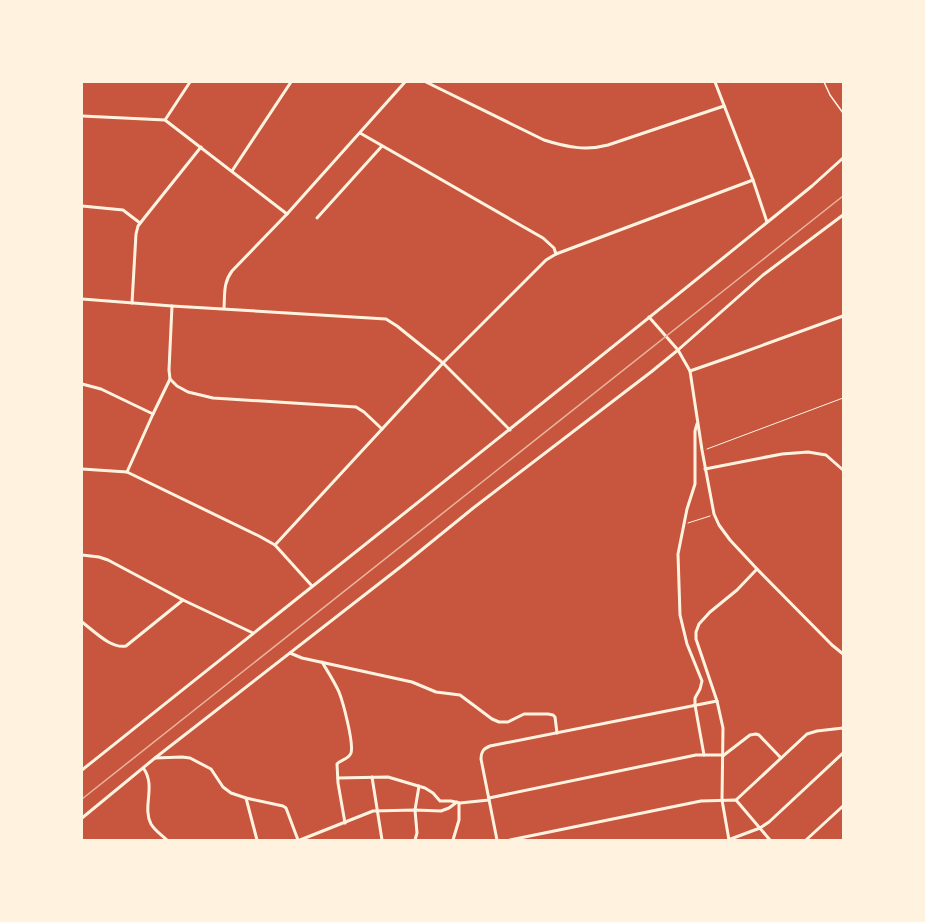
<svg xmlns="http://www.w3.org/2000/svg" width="925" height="922" font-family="'PT Sans Narrow',sans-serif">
  <rect width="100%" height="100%" fill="#c8553d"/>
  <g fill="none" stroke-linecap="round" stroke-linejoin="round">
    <g stroke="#fff3e0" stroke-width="1">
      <path d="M 707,449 L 843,398"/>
      <path d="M 688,523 L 710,516"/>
    </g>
    <path stroke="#fff3e0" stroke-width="1.5" d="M 824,82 L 830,95 L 843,113"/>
    <g stroke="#fff3e0" stroke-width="3">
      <path d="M 426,82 L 544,140 C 566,147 586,151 608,145 L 724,106"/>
      <path d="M 715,82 L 753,180 L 767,222"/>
      <path d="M 82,116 L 165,120 L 287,214"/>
      <path d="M 165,120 L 190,82"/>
      <path d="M 360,133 L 543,238 L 554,248 L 556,254"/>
      <path d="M 232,171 L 291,82"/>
      <path d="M 82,206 L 123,210 L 140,223"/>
      <path d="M 317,218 L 382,146"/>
      <path d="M 82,299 L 172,306 L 386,319 L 397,326 L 443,363 L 510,430"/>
      <path d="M 132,303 L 136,234 L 138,226 L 145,217 L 201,147"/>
      <path d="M 224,308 C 225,294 223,283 232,271 L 287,214 L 405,82"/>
      <path d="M 649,317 L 678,350 L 690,371 L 702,450 L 714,514 L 719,525 L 730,540 L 757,569 L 832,645 L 843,654"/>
      <path d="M 690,371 L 733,356 L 843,316"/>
      <path d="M 170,379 L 177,386 L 188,392 L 213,398 L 356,407 L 364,412 L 382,429"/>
      <path d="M 82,384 L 101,389 L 153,414"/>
      <path d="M 697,424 L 695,431 L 695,484 L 687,509 L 678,554 L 680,615 L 687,644 L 702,681 L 700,689 L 695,698 L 695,705 L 704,755"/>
      <path d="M 82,469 L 127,472 L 259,536 L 275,545 L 312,586"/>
      <path d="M 705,469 L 782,454 L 808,452 L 826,455 L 843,470"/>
      <path d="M 127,472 L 153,414 L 170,379 L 169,370 L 172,306"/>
      <path d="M 275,545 L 443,363 L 546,260 L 556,254 L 753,180"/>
      <path d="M 82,555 L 99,557 L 108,560 L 183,600 L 253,633"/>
      <path d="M 82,622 C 94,631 111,649 126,646 L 183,600"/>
      <path d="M 290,653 L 302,658 L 412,682 L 436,692 L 460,695 L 492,719 L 499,722 L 508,722 L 524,714 L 548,714 L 553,715 L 555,717 L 557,733"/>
      <path d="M 322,662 C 328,672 334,681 339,692 C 343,702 354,743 351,753 C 348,760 341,759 337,764 L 338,783 L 345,823"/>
      <path d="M 724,755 L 750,735 L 756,734 L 759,735 L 781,758"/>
      <path d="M 155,758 L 182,757 L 190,758 L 211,769 L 223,787 L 231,793 L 246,798 L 283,806 L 286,808 L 298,840"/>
      <path d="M 144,769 C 156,787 142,807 151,824 C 155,831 162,835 167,840"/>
      <path d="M 82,770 C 326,575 571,382 812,186 L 843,158"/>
      <path d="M 372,777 L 382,840"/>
      <path d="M 338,778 L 388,777 L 425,788 L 433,793 L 440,801 L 451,801 L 460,803 L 489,800"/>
      <path d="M 246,798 L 257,840"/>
      <path d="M 489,798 L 696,755 L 724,755"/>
      <path d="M 736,800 L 807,734 L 817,731 L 843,728"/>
      <path d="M 82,818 L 155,758 L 403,565 L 472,509 L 651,372 L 678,350 L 763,275 L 843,215"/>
      <path d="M 300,840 L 373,811 L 415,810 L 441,811 L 449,808 L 457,802"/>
      <path d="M 415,840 L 417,833 L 415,810 L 419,786"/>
      <path d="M 453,840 L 459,820 L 459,803"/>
      <path d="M 497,840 L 481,759 C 481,752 483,749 490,746 L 717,701"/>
      <path d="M 510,840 L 701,801 L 736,800 L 770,840"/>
      <path d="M 728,840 L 760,828 L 769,822 L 843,753"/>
      <path d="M 729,840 L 722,800 L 723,728 L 717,701 L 696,639 L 696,632 L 699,624 L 710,612 L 737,590 L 757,569"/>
      <path d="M 806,840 L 843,806"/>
    </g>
    <path stroke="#e9b49f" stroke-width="1.5" d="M 82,799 L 843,196"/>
  </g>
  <rect width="925" height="922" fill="none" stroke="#fff3e0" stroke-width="166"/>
</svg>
